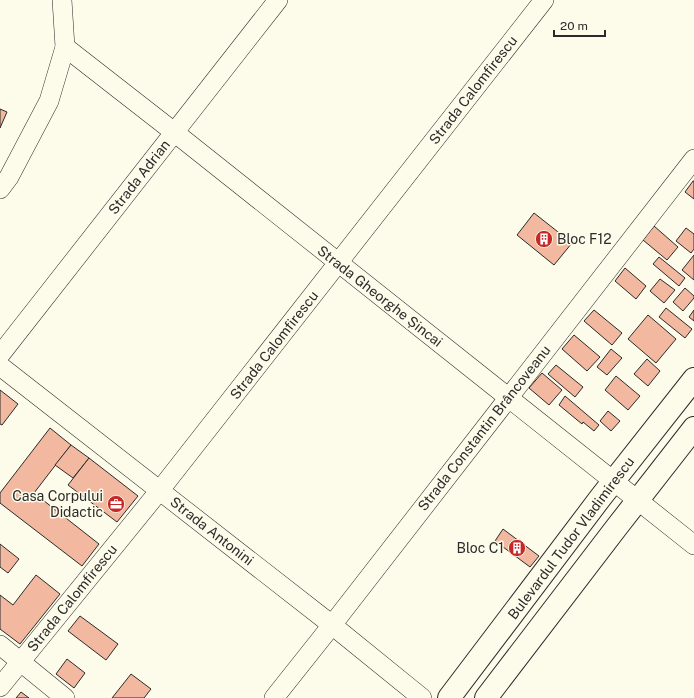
<svg xmlns="http://www.w3.org/2000/svg" width="694" height="698" font-family="'Public Sans',sans-serif">
  <rect width="100%" height="100%" fill="#fdfbea"/>
  <g fill="#f2b8a0" stroke="#2b2b2b">
    <path d="M 0,109 L 7,112 L 0,128 Z"/>
    <path d="M 693,181 L 694,181 L 694,199 L 685,192 Z"/>
    <path d="M 534,213 L 572,243 L 554,265 L 517,235 Z"/>
    <path d="M 654,226 L 678,247 L 667,260 L 643,240 Z"/>
    <path d="M 686,228 L 694,234 L 694,249 L 691,253 L 676,241 Z"/>
    <path d="M 694,255 L 694,280 L 682,270 Z"/>
    <path d="M 659,257 L 685,278 L 679,286 L 653,264 Z"/>
    <path d="M 625,268 L 646,286 L 636,299 L 615,281 Z"/>
    <path d="M 660,279 L 675,290 L 664,303 L 650,291 Z"/>
    <path d="M 685,288 L 694,296 L 694,298 L 683,311 L 673,302 Z"/>
    <path d="M 666,308 L 692,329 L 685,338 L 659,317 Z"/>
    <path d="M 594,310 L 622,333 L 612,345 L 584,321 Z"/>
    <path d="M 694,310 L 694,321 L 689,317 Z"/>
    <path d="M 648,315 L 676,339 L 656,363 L 628,339 Z"/>
    <path d="M 574,335 L 600,357 L 587,371 L 562,349 Z"/>
    <path d="M 611,349 L 622,358 L 607,375 L 597,367 Z"/>
    <path d="M 647,359 L 660,371 L 648,386 L 634,374 Z"/>
    <path d="M 556,365 L 583,387 L 575,397 L 548,374 Z"/>
    <path d="M 542,373 L 562,390 L 549,405 L 529,388 Z"/>
    <path d="M 616,376 L 640,396 L 628,410 L 605,390 Z"/>
    <path d="M 0,390 L 18,404 L 2,425 L 0,424 Z"/>
    <path d="M 565,396 L 599,425 L 594,431 L 583,422 L 582,424 L 559,405 Z"/>
    <path d="M 608,411 L 620,421 L 611,431 L 600,421 Z"/>
    <path d="M 50,428 L 71,445 L 34,493 L 99,544 L 82,566 L 0,503 L 0,493 Z"/>
    <path d="M 71,445 L 89,458 L 73,478 L 55,465 Z"/>
    <path d="M 89,458 L 138,496 L 117,522 L 68,485 Z"/>
    <path d="M 503,529 L 539,556 L 530,567 L 495,541 Z"/>
    <path d="M 0,544 L 19,559 L 8,573 L 0,567 Z"/>
    <path d="M 36,575 L 60,594 L 20,644 L 0,629 L 0,595 L 13,605 Z"/>
    <path d="M 80,616 L 118,644 L 106,660 L 68,631 Z"/>
    <path d="M 67,659 L 85,673 L 74,688 L 56,674 Z"/>
    <path d="M 131,674 L 151,689 L 144,698 L 112,698 Z"/>
    <path d="M 21,692 L 29,698 L 16,698 Z"/>
  </g>
  <g fill="none" stroke-linecap="round" stroke-linejoin="round">
    <defs>
      <g id="minor">
        <path d="M 65,47 L 174,132 L 694,545"/>
        <path d="M 0,189 L 9,177 L 49,101 L 65,47 L 62,0"/>
        <path d="M 0,355 L 278,0"/>
        <path d="M 0,366 L 332,625 L 422,698"/>
        <path d="M 0,645 L 65,698"/>
        <path d="M 0,687 L 160,490 L 544,0"/>
        <path d="M 274,698 L 332,625 L 694,159"/>
      </g>
      <g id="major">
        <path d="M 449,698 L 601,497 L 694,379"/>
        <path d="M 486,698 L 616,528 L 694,428"/>
      </g>
    </defs>
    <use href="#minor" stroke="#2b2b2b" stroke-width="20"/>
    <use href="#major" stroke="#2b2b2b" stroke-width="24"/>
    <use href="#minor" stroke="#fdfbea" stroke-width="19"/>
    <use href="#major" stroke="#fdfbea" stroke-width="22"/>
  </g>
  <defs>
    <symbol id="building-disc" viewBox="-11 -11 22 22"><circle r="9.5" fill="#c62828" stroke="#fdfbea"/><path d="M-4-6H4V6H1V3H-1V6H-4ZM-2.5-4.3h1.7v1.8h-1.7ZM.8-4.3h1.7v1.8H.8ZM-2.5-1h1.7V.8h-1.7ZM.8-1h1.7V.8H.8Z" fill="#fff"/></symbol>
    <symbol id="office-disc" viewBox="-11 -11 22 22"><circle r="9.5" fill="#c62828" stroke="#fdfbea"/><path d="M-6-3h4V-5.5h4V-3h4V5H-6ZM-1-4.5V-3h2v-1.5ZM-6 0V1H6V0Z" fill="#fff"/></symbol>
  </defs>
  <g fill-rule="evenodd">
    <use href="#building-disc" x="534" y="229" width="20" height="20"/>
    <use href="#office-disc" x="106" y="494" width="20" height="20"/>
    <use href="#building-disc" x="507" y="538" width="20" height="20"/>
  </g>
  <g text-anchor="middle" dominant-baseline="central" stroke-width="3" stroke-linejoin="round" paint-order="stroke">
    <g font-size="14" fill="#2b2b2b" stroke="#fdfbea">
      <text transform="translate(473 90) rotate(-52)">Strada Calomfirescu</text>
      <text transform="translate(139 177) rotate(-52)">Strada Adrian</text>
      <text transform="translate(380 296) rotate(38)">Strada Gheorghe Șincai</text>
      <text transform="translate(274 345) rotate(-52)">Strada Calomfirescu</text>
      <text transform="translate(484 428) rotate(-52)">Strada Constantin Brâncoveanu</text>
      <text transform="translate(212 531) rotate(38)">Strada Antonini</text>
      <text transform="translate(571 538) rotate(-53)">Bulevardul Tudor Vladimirescu</text>
      <text transform="translate(72 598) rotate(-51)">Strada Calomfirescu</text>
    </g>
    <g font-size="14" fill="#2b2b2b" stroke="#fdfbea" text-anchor="end">
      <text x="557" y="239" text-anchor="start">Bloc F12</text>
      <text x="103" y="496">Casa Corpului<tspan x="103" dy="16">Didactic</tspan></text>
      <text x="504" y="548">Bloc C1</text>
    </g>
  </g>
  <path d="M554 30v6h51v-6" fill="none" stroke="#2b2b2b" stroke-width="2"/>
  <text x="560" y="30" font-size="12" fill="#2b2b2b" stroke="#fdfbea" stroke-width="3" paint-order="stroke">20 m</text>
</svg>
